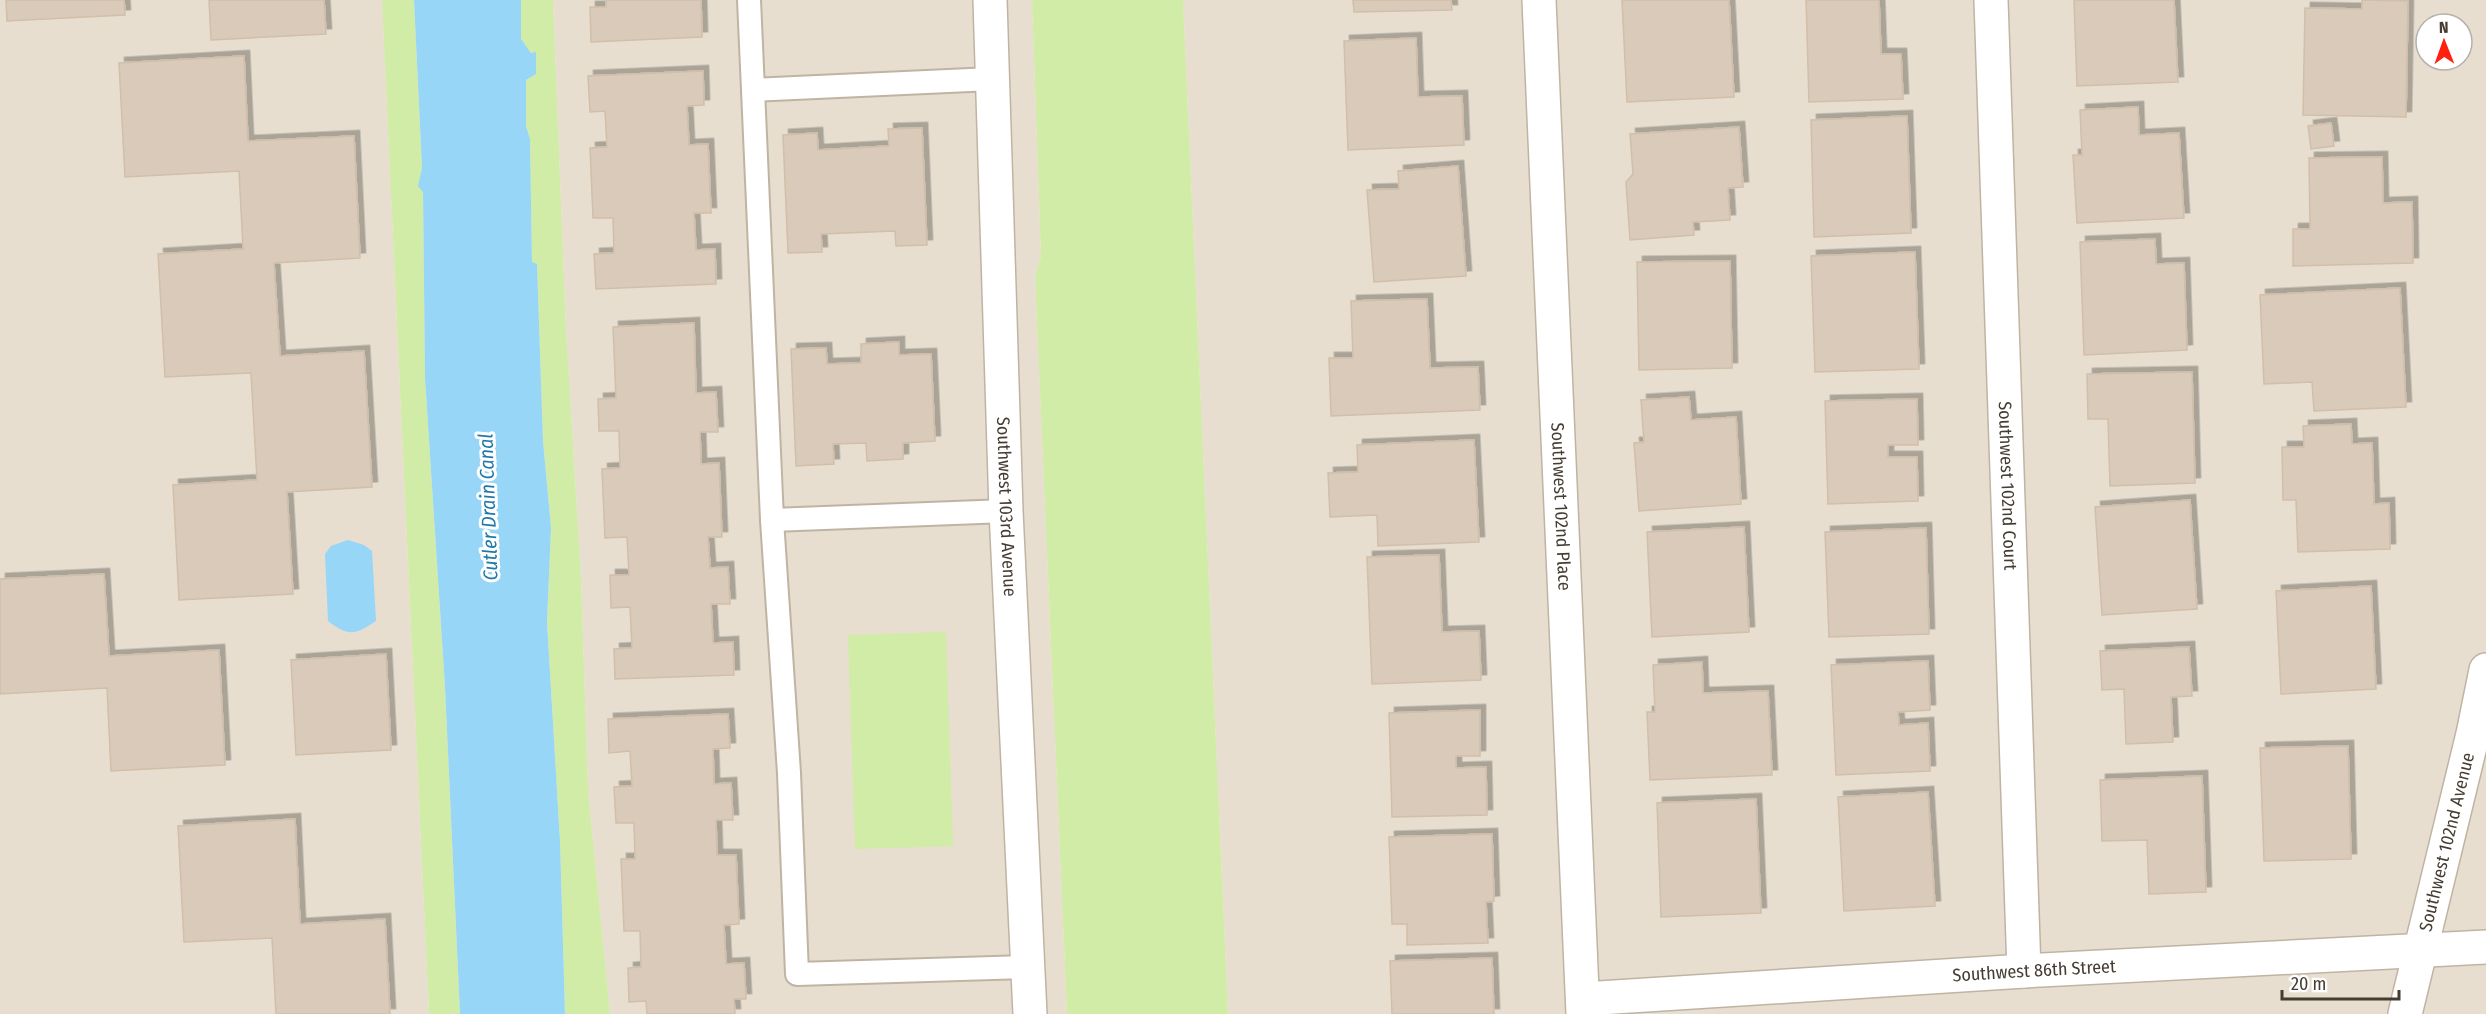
<svg xmlns="http://www.w3.org/2000/svg" width="2486" height="1014" font-family="'Fira Sans Condensed',sans-serif">
  <defs>
    <filter id="shadow"><feDropShadow dx="5.5" dy="-5.5" stdDeviation="0" flood-color="#0004"/></filter>
  </defs>
  <rect width="100%" height="100%" fill="#f3ede2"/>
  <g fill="#e7decf" fill-rule="evenodd">
    <path d="M 0,0 L 382,0 L 429,1014 L 0,1014 Z"/>
    <path d="M 553,0 L 1032,0 L 1041,256 L 1035,277 L 1067,1014 L 610,1014 L 588,791 L 581,577 L 566,329 Z"/>
    <path d="M 1183,0 L 2486,0 L 2486,1014 L 1228,1014 ZM 2426,24 L 2462,24 L 2462,60 L 2426,60 Z"/>
  </g>
  <g fill="#d1eca6">
    <path d="M 382,0 L 414,0 L 422,168 L 419,186 L 423,191 L 425,378 L 445,687 L 460,1014 L 429,1014 Z"/>
    <path d="M 521,0 L 553,0 L 566,329 L 581,577 L 588,791 L 610,1014 L 565,1014 L 560,841 L 547,622 L 551,528 L 543,441 L 537,264 L 532,263 L 530,139 L 526,126 L 526,80 L 536,74 L 536,53 L 531,53 L 521,40 Z"/>
    <path d="M 1032,0 L 1183,0 L 1228,1014 L 1067,1014 L 1035,277 L 1041,256 Z"/>
    <path d="M 946,632 L 953,846 L 855,849 L 848,635 Z"/>
  </g>
  <g fill="#97d6f7">
    <path d="M 414,0 L 521,0 L 521,39 L 531,53 L 536,52 L 536,74 L 526,80 L 526,126 L 530,139 L 532,262 L 537,264 L 543,441 L 551,528 L 547,622 L 560,841 L 565,1014 L 460,1014 L 445,687 L 425,378 L 423,192 L 418,186 L 422,168 Z"/>
    <path d="M 348,540 L 364,545 L 372,551 L 376,621 C 355,635 349,637 328,621 L 325,554 L 331,546 Z"/>
  </g>
  <g fill="#d9cab9" stroke="#d1bfa9" stroke-width="1.5" filter="url(#shadow)">
    <path d="M 6,0 L 124,0 L 125,15 L 7,21 Z"/>
    <path d="M 209,0 L 324,0 L 326,34 L 211,40 Z"/>
    <path d="M 606,0 L 701,0 L 702,37 L 591,42 L 590,7 L 606,7 Z"/>
    <path d="M 1353,0 L 1451,0 L 1452,10 L 1354,12 Z"/>
    <path d="M 1622,0 L 1729,0 L 1734,97 L 1627,102 Z"/>
    <path d="M 1806,0 L 1879,0 L 1881,54 L 1901,54 L 1903,99 L 1809,102 Z"/>
    <path d="M 2074,0 L 2174,0 L 2178,82 L 2077,86 Z"/>
    <path d="M 2362,0 L 2408,1 L 2406,117 L 2303,115 L 2305,8 L 2362,9 Z"/>
    <path d="M 1416,38 L 1418,97 L 1462,96 L 1464,145 L 1348,150 L 1344,41 Z"/>
    <path d="M 244,56 L 248,141 L 354,136 L 360,258 L 274,263 L 280,356 L 364,351 L 372,487 L 287,492 L 293,594 L 179,600 L 173,485 L 257,480 L 251,373 L 165,377 L 158,254 L 243,249 L 239,171 L 125,177 L 119,63 Z"/>
    <path d="M 703,71 L 704,105 L 687,106 L 689,145 L 708,144 L 711,213 L 694,213 L 696,250 L 715,249 L 716,284 L 596,289 L 594,254 L 614,253 L 613,218 L 593,218 L 590,148 L 607,147 L 605,111 L 590,112 L 588,76 Z"/>
    <path d="M 2138,107 L 2139,135 L 2179,133 L 2184,218 L 2077,223 L 2073,155 L 2082,155 L 2080,110 Z"/>
    <path d="M 1907,116 L 1911,233 L 1814,237 L 1811,120 Z"/>
    <path d="M 2331,123 L 2334,146 L 2311,149 L 2308,126 Z"/>
    <path d="M 1739,127 L 1743,187 L 1728,188 L 1730,220 L 1693,222 L 1694,235 L 1630,240 L 1626,182 L 1633,174 L 1630,134 Z"/>
    <path d="M 922,128 L 927,245 L 896,246 L 895,231 L 821,234 L 822,252 L 788,253 L 783,135 L 817,133 L 818,150 L 889,146 L 888,129 Z"/>
    <path d="M 2382,157 L 2383,203 L 2412,202 L 2413,263 L 2293,266 L 2293,229 L 2310,229 L 2309,158 Z"/>
    <path d="M 1458,166 L 1466,276 L 1374,282 L 1367,190 L 1399,189 L 1398,171 Z"/>
    <path d="M 2155,239 L 2156,264 L 2184,263 L 2187,350 L 2084,355 L 2080,242 Z"/>
    <path d="M 1915,252 L 1919,369 L 1815,372 L 1811,256 Z"/>
    <path d="M 1730,261 L 1732,368 L 1639,370 L 1637,262 Z"/>
    <path d="M 2400,288 L 2406,407 L 2314,411 L 2312,382 L 2264,384 L 2260,295 Z"/>
    <path d="M 1427,299 L 1430,368 L 1478,367 L 1480,410 L 1331,416 L 1329,358 L 1353,358 L 1351,301 Z"/>
    <path d="M 694,323 L 696,393 L 716,392 L 718,432 L 700,432 L 701,464 L 719,463 L 722,537 L 708,537 L 710,568 L 728,567 L 730,604 L 711,604 L 713,643 L 733,642 L 734,675 L 615,679 L 614,649 L 632,648 L 630,607 L 611,608 L 610,575 L 629,575 L 627,537 L 605,538 L 602,469 L 620,468 L 619,431 L 599,431 L 598,399 L 616,398 L 613,327 Z"/>
    <path d="M 899,342 L 899,355 L 931,354 L 935,441 L 903,443 L 903,459 L 867,461 L 866,443 L 833,444 L 834,464 L 796,466 L 791,349 L 826,348 L 827,364 L 861,363 L 861,344 Z"/>
    <path d="M 2192,372 L 2195,483 L 2110,486 L 2108,419 L 2088,419 L 2087,374 Z"/>
    <path d="M 1689,397 L 1691,420 L 1736,417 L 1741,504 L 1639,511 L 1634,443 L 1644,442 L 1641,400 Z"/>
    <path d="M 1917,399 L 1918,445 L 1888,445 L 1888,457 L 1917,457 L 1918,501 L 1828,504 L 1825,401 Z"/>
    <path d="M 2351,424 L 2352,444 L 2372,443 L 2374,504 L 2389,503 L 2390,549 L 2298,552 L 2296,500 L 2283,500 L 2282,447 L 2304,447 L 2303,426 Z"/>
    <path d="M 1474,440 L 1479,542 L 1378,546 L 1377,515 L 1330,517 L 1328,473 L 1358,472 L 1357,445 Z"/>
    <path d="M 2190,500 L 2197,609 L 2102,615 L 2095,507 Z"/>
    <path d="M 1744,527 L 1749,632 L 1652,637 L 1647,532 Z"/>
    <path d="M 1926,528 L 1929,634 L 1829,637 L 1825,532 Z"/>
    <path d="M 1439,555 L 1442,632 L 1479,631 L 1481,680 L 1372,684 L 1367,557 Z"/>
    <path d="M 104,574 L 109,656 L 219,650 L 225,765 L 111,771 L 107,688 L 0,694 L 0,579 Z"/>
    <path d="M 2371,586 L 2376,689 L 2281,694 L 2276,591 Z"/>
    <path d="M 2189,647 L 2192,696 L 2171,697 L 2173,742 L 2126,744 L 2124,689 L 2102,690 L 2100,651 Z"/>
    <path d="M 386,654 L 391,750 L 296,755 L 291,660 Z"/>
    <path d="M 1928,661 L 1930,710 L 1898,712 L 1899,725 L 1928,723 L 1930,771 L 1836,775 L 1831,665 Z"/>
    <path d="M 1702,662 L 1703,693 L 1768,691 L 1772,775 L 1650,780 L 1647,712 L 1655,712 L 1653,665 Z"/>
    <path d="M 1480,710 L 1480,756 L 1456,756 L 1456,768 L 1486,767 L 1487,815 L 1392,817 L 1389,713 Z"/>
    <path d="M 728,714 L 730,748 L 713,749 L 714,784 L 731,783 L 733,820 L 716,820 L 717,855 L 736,855 L 739,924 L 724,925 L 726,964 L 744,963 L 746,999 L 734,999 L 735,1014 L 647,1014 L 646,1001 L 629,1002 L 628,968 L 641,967 L 640,931 L 624,931 L 621,859 L 635,859 L 634,823 L 616,823 L 614,787 L 632,786 L 630,751 L 609,753 L 608,719 Z"/>
    <path d="M 2348,746 L 2351,859 L 2264,861 L 2260,748 Z"/>
    <path d="M 2202,776 L 2206,892 L 2149,894 L 2147,840 L 2102,841 L 2100,780 Z"/>
    <path d="M 1928,792 L 1935,906 L 1844,911 L 1838,797 Z"/>
    <path d="M 1756,799 L 1761,913 L 1661,917 L 1657,803 Z"/>
    <path d="M 295,819 L 300,924 L 385,919 L 390,1014 L 276,1014 L 272,938 L 184,942 L 178,826 Z"/>
    <path d="M 1492,834 L 1494,901 L 1486,902 L 1488,943 L 1407,945 L 1407,924 L 1392,924 L 1389,837 Z"/>
    <path d="M 1492,958 L 1494,1014 L 1392,1014 L 1390,961 Z"/>
  </g>
  <g fill="none" stroke-linecap="round" stroke-linejoin="round">
    <defs>
      <g id="service">
        <path d="M 749,0 L 753,90 L 992,79"/>
        <path d="M 753,90 L 772,520 L 1006,511"/>
        <path d="M 772,520 L 789,773 L 797,974 L 1027,967"/>
      </g>
      <g id="minor">
        <path id="s1" d="M 990,0 L 1006,511 L 1030,1014"/>
        <path id="s2" d="M 1539,0 L 1583,1014"/>
        <path id="s3" d="M 1991,0 L 2024,971"/>
        <path id="s4" d="M 1583,999 L 2024,971 L 2486,947"/>
        <path id="s5" d="M 2405,1014 L 2473,734 L 2486,670"/>
      </g>
    </defs>
    <use href="#service" stroke="#bfb4a4" stroke-width="26"/>
    <use href="#minor" stroke="#bfb4a4" stroke-width="36"/>
    <use href="#service" stroke="#fff" stroke-width="22"/>
    <use href="#minor" stroke="#fff" stroke-width="33"/>
  </g>
  <g text-anchor="middle" dominant-baseline="central" stroke-width="6" stroke-linejoin="round" paint-order="stroke">
    <g font-size="18" fill="#453c32" stroke="#fff">
      <text stroke="none"><textPath href="#s3" startOffset="486">Southwest 102nd Court</textPath></text>
      <text stroke="none"><textPath href="#s1" startOffset="507">Southwest 103rd Avenue</textPath></text>
      <text stroke="none"><textPath href="#s2" startOffset="507">Southwest 102nd Place</textPath></text>
      <text stroke="none"><textPath href="#s5" startOffset="177">Southwest 102nd Avenue</textPath></text>
      <text stroke="none"><textPath href="#s4" startOffset="452">Southwest 86th Street</textPath></text>
    </g>
    <g font-size="20" font-style="italic" fill="#2078a9" stroke="#fff">
      <text transform="translate(488 507) rotate(-92)">Cutler Drain Canal</text>
    </g>
  </g>
  <g transform="translate(2444 42) rotate(359)"><circle r="28" fill="#ffffff" stroke="#b5b1ad" stroke-width="1.5"/>
  <path d="M0-4.5L10 22L0 15L-10 22Z" fill="#ff200d"/>
  <text y="-9" font-size="16" font-weight="bold" text-anchor="middle" fill="#453c32">N</text>
  </g>
  <path d="M2282 990v9h117v-9" fill="none" stroke="#453c32" stroke-width="3"/>
  <text x="2291" y="990" font-size="18" fill="#453c32" stroke="#ffffff" stroke-width="4.5" paint-order="stroke">20 m</text>
</svg>
